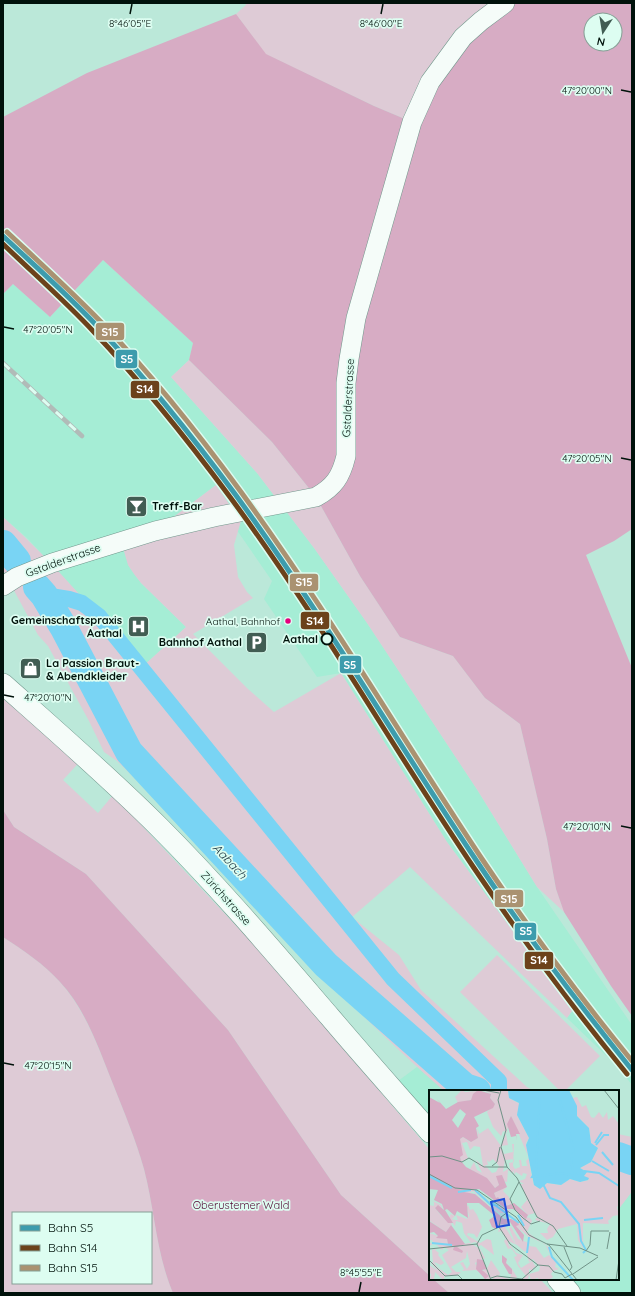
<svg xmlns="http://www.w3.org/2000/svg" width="635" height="1296" font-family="Quicksand,sans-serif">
  <rect width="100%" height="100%" fill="#bbe8d9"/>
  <g fill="#a5edd5">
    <path d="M 103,260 L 193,343 L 189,360 L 171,377 L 257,473 L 314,548 L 367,623 L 478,791 L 537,887 L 632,1025 L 632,1085 L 618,1067 L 567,1018 L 572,1011 L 447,842 L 341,673 L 317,677 L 264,599 L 272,581 L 234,526 L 216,485 L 155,531 L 128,565 L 141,583 L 186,627 L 141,668 L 99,616 L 27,538 L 3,517 L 3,294 L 13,284 L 50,317 Z"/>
    <path d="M 417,1067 L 445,1091 L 430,1091 L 430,1118 L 398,1081 Z"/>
    <path d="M 631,1192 L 632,1193 L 632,1293 L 584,1293 L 570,1279 L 618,1279 L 618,1210 Z"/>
  </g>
  <g fill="#decbd6" fill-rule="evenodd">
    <path d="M 245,3 L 505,3 L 412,122 L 374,106 L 265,54 L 236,14 L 246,5 Z"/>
    <path d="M 189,360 L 272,442 L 316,497 L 360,576 L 400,637 L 453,656 L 485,698 L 520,724 L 547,839 L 556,889 L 564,912 L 537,887 L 478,791 L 367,623 L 314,548 L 257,473 L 171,377 Z"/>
    <path d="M 216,485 L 241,521 L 234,545 L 238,577 L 247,592 L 253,598 L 193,634 L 248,689 L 274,712 L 341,673 L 447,842 L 572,1011 L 567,1018 L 410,867 L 352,917 L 399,955 L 421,990 L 527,1087 L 534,1091 L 443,1090 C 401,1054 362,1013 320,976 L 154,797 L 117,761 L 104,752 L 89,721 L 48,646 L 38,635 L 3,570 L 3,517 C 54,562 98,615 141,668 L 186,627 L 141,583 L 134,574 L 128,565 L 121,541 L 155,531 Z"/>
    <path d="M 3,684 L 85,756 L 63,780 L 98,813 L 113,795 L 262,953 L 430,1150 L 430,1276 L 341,1195 L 228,1030 L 86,874 L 14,827 L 3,810 Z"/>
    <path d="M 3,937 C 23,950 44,964 60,982 C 86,1011 99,1049 113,1084 C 124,1112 136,1140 144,1169 C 155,1211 156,1253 173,1293 L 3,1293 ZM 13,1213 L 151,1213 L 151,1283 L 13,1283 Z"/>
    <path d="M 497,955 L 600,1056 L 565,1091 L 560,1091 L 460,992 Z"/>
    <path d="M 618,1134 L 632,1137 L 632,1193 L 631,1193 L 618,1210 Z"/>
    <path d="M 433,1279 L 540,1279 L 553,1293 L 449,1293 Z"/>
  </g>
  <g fill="#d7acc4" fill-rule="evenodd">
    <path d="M 505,3 L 632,3 L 632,529 L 614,541 L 586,555 L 632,668 L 632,1016 L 611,986 L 564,912 L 556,889 L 547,839 L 520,724 L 485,698 L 453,656 L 400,637 L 360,576 L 316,497 L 272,442 L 189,360 L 193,343 L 103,260 L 50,317 L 13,284 L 3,294 L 3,117 L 87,73 L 236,14 L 266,54 L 374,106 L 412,122 L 430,82 ZM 591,20 L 615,20 L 615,44 L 591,44 Z"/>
    <path d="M 3,810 L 14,827 L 86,874 L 228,1030 L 341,1195 L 430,1276 L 430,1279 L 433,1279 L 449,1293 L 173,1293 C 156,1253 155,1211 144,1169 C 136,1140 124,1112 113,1084 C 99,1049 86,1010 60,982 C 44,964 23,950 3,937 Z"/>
  </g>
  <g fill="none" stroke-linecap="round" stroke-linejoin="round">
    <g stroke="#79d4f4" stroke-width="16">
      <path d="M 3,550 L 11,553"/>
      <path d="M 44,595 L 69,599 L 82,603 L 99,616 L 393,979 L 499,1081 L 499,1091"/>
    </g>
    <g stroke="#79d4f4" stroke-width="28">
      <path d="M 3,544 L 17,561"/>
      <path d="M 37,587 L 44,595 L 64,628 L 129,752 L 326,965 L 465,1087 L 477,1091"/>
      <path d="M 618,1156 L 632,1161"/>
    </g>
    <defs>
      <path id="tertiary" d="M 3,586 L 17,577 L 52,563 L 155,531 L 214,517 L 316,497 C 334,487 341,477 346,456 L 346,383 L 349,359 L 356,318 L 412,122 L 430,82 L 463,37 L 481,21 L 505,3"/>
      <g id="secondary">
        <path d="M 3,684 C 56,731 109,777 159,827 C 219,887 274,952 330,1017 C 363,1056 397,1094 430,1132"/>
        <path d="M 558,1279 L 570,1293"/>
      </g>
    </defs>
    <use href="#tertiary" stroke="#72988d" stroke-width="20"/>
    <use href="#secondary" stroke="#72988d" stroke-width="22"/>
    <use href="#tertiary" stroke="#f5fcf9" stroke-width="19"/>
    <use href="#secondary" stroke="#f5fcf9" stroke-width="21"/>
    <defs>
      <path id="rail" d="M 3,363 L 82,436"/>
    </defs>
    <use href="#rail" stroke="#b1bbb8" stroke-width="4.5"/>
    <use href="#rail" stroke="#ddfdf1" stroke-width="3" stroke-dasharray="9" stroke-linecap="butt"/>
    <defs>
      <path id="rail-1" d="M 3,236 C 35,266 68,295 98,327 C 147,380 192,436 235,494 C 322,613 396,741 478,863 C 526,935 578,1003 632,1070"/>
      <path id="rail-2" d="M 3,244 C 33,273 65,301 93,331 C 142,383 187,439 230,497 C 318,616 391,745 474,868 C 522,939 573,1008 627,1074"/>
      <path id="rail-3" d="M 7,232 C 39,262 71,291 101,322 C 152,375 198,433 241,492 C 327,610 401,737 482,859 C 529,929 579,996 632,1061"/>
    </defs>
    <use href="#rail-1" stroke="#ddfdf1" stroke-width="8"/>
    <use href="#rail-2" stroke="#ddfdf1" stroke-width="8"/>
    <use href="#rail-3" stroke="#ddfdf1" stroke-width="8"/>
    <use href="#rail-1" stroke="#3d9cad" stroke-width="5"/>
    <use href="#rail-2" stroke="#6c421b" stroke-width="5"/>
    <use href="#rail-3" stroke="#aa9271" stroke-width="5"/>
  </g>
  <path fill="none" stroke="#00120b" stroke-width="1.5" d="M 130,14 L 132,4M 381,14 L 383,4M 621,90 L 631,92M 4,327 L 14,329M 621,458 L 631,460M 4,695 L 14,697M 621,826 L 631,828M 4,1063 L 14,1065M 359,1292 L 361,1282"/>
  <defs>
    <symbol id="bar-square" viewBox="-11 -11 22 22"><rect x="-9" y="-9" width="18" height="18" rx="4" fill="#415d53" stroke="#ddfdf1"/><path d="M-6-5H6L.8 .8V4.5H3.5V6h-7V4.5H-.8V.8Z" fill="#fff"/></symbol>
    <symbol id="hospital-square" viewBox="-11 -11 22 22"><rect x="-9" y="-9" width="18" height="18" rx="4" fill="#415d53" stroke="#ddfdf1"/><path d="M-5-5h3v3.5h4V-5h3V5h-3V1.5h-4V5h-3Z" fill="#fff"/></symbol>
    <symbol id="parking-square" viewBox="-11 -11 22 22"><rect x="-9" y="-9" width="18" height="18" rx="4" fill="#415d53" stroke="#ddfdf1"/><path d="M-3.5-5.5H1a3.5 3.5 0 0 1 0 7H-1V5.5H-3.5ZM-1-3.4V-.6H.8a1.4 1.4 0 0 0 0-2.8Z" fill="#fff"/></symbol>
    <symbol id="shop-square" viewBox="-11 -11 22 22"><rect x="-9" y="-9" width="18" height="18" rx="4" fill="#415d53" stroke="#ddfdf1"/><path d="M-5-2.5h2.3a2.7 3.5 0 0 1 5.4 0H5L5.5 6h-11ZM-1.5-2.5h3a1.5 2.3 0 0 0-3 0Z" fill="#fff"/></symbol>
  </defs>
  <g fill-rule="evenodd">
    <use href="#bar-square" x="124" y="494" width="25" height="25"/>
    <use href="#hospital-square" x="126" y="614" width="25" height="25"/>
    <use href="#parking-square" x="244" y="630" width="25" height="25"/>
    <use href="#shop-square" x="18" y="656" width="25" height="25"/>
  </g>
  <circle fill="#e5007d" stroke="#ddfdf1" stroke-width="1.5" cx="288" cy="621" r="3.5"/>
  <circle fill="#ddfdf1" stroke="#00120b" stroke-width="2" cx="327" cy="639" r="5.5"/>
  <g text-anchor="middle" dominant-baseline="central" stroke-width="3.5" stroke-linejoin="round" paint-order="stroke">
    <g font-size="10" fill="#00120b" stroke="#ddfdf1" text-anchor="end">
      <text x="280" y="621">Aathal, Bahnhof</text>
    </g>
    <g font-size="11" fill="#00120b" stroke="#ddfdf1">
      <text transform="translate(348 398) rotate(-87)">Gstalderstrasse</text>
      <text transform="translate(63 560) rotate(-20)">Gstalderstrasse</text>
      <text transform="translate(226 898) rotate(48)">Zürichstrasse</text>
    </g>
    <g font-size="11" font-weight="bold" fill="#00120b" stroke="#ddfdf1" text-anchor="start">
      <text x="152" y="506">Treff-Bar</text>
      <text x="122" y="620" text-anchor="end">Gemeinschaftspraxis<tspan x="122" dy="13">Aathal</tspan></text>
      <text x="242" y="642" text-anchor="end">Bahnhof Aathal</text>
      <text x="46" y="663">La Passion Braut-<tspan x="46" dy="13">&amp; Abendkleider</tspan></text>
    </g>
    <g font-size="11" font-weight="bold" fill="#00120b" stroke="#ddfdf1" text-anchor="end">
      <text x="318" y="639">Aathal</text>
    </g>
    <g font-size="11" fill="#550d37" stroke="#ddfdf1">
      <text x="241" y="1205">Oberustemer Wald</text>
    </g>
    <g font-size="12" font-style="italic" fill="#263f4b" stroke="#ddfdf1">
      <text transform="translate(230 861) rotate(47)">Aabach</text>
    </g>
  </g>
  <g transform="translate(429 1090)">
    <rect width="190" height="190" fill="#bbe8d9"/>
    <path d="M 33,0 L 36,2 L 47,1 L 42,10 L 29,13 L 26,7 ZM 79,0 L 80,8 L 91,14 L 88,25 L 100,48 L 97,53 L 103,88 L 105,95 L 109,98 L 114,97 L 118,93 L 132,95 L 141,89 L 151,92 L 160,90 L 155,86 L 158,82 L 151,78 L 162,72 L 169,58 L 162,53 L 160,38 L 148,26 L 144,8 L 148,7 L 153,17 L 157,15 L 162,27 L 165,28 L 170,22 L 174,28 L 178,22 L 179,30 L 184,26 L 190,34 L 190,115 L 188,117 L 190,125 L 184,126 L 179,131 L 180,134 L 154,133 L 154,158 L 149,150 L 148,134 L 129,139 L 124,147 L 118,150 L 111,143 L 119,143 L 118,139 L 121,134 L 106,130 L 108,127 L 106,123 L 99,125 L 103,131 L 98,142 L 122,159 L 122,165 L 127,173 L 126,177 L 130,179 L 124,181 L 122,184 L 124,187 L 120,190 L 109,190 L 109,188 L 102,190 L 100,184 L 99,190 L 92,190 L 97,186 L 89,176 L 85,167 L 88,166 L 82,158 L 79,159 L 75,151 L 77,149 L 72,141 L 69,142 L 72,134 L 75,135 L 87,155 L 80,138 L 82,137 L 89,149 L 100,153 L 100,147 L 88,137 L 87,134 L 90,134 L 88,132 L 75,122 L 73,125 L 74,123 L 71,123 L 44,101 L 39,104 L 29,102 L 44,99 L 61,113 L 82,121 L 78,123 L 94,136 L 89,125 L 101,128 L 92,117 L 98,110 L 92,94 L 95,94 L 90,91 L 96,89 L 98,84 L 94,83 L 93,86 L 87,82 L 85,84 L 85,80 L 84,83 L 79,80 L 78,92 L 74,91 L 74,86 L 68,86 L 70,95 L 66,98 L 57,88 L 41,79 L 45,72 L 48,80 L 53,83 L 47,70 L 54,76 L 51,57 L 45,56 L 41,60 L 38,52 L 33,53 L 39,68 L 32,72 L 31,67 L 31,49 L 34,47 L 41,52 L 49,48 L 48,37 L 50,44 L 59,38 L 72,56 L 77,42 L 74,41 L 71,49 L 72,46 L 64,37 L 58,22 L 66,14 L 61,8 L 62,4 L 56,1 ZM 82,26 L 100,68 L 97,71 L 99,79 L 98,76 L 93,76 L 92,70 L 90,70 L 91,77 L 86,79 L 84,76 L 85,54 L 83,54 L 84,62 L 75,64 L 72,56 L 79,55 L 77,44 ZM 64,69 L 70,76 L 67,82 L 63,83 L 56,75 L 59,75 L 58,70 L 60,72 ZM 85,69 L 85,72 L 80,73 L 81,80 L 79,79 L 74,82 L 76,70 ZM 101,147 L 116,154 L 123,168 L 120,165 L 115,168 L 107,157 L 100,156 ZM 79,151 L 88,155 L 96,162 L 97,160 L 100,172 L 104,169 L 111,177 L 110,181 L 100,184 L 100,179 L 104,181 L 104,178 L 107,177 L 103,171 L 92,178 L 89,173 L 94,165 L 87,163 L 81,155 L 80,157 ZM 78,97 L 74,101 L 79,106 L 83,113 L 77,116 L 69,107 L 67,108 L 65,103 ZM 2,110 L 12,115 L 14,121 L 10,116 L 6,118 L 13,127 L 23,134 L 17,142 L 1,131 L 0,115 L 5,116 L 5,112 ZM 39,115 L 41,120 L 44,119 L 48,125 L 53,137 L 48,148 L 45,144 L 39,143 L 38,145 L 51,153 L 58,149 L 62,150 L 65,165 L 52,155 L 49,157 L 47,152 L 42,153 L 35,143 L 33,133 L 27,131 L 26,136 L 20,128 L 22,124 L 26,126 L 23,129 L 26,130 L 29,130 L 27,125 L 38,129 L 40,126 L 38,117 ZM 0,143 L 18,149 L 19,154 L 24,155 L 24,158 L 32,163 L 28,157 L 34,154 L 41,153 L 51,159 L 56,168 L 46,173 L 50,182 L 47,180 L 33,181 L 35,179 L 31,173 L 34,172 L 38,179 L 41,174 L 38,161 L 37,168 L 22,177 L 27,182 L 32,182 L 29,185 L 16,186 L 14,190 L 6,182 L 5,190 L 1,190 L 2,184 L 0,183 L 0,175 L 8,180 L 2,173 L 0,174 L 4,172 L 3,160 L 9,158 L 6,160 L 10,163 L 9,165 L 15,173 L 12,175 L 5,172 L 8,177 L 19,185 L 23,182 L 13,165 L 20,160 L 15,157 L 13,160 L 6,153 L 0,156 L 0,152 L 3,154 L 4,151 L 0,149 ZM 62,170 L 71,183 L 70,186 L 81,189 L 83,179 L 88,187 L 86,190 L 64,190 L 63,186 L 62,190 L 56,190 L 55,187 L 59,184 L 56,185 L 53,181 L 58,179 Z" fill="#decbd6" fill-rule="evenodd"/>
    <path d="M 49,0 L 62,4 L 61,8 L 66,14 L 64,18 L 45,27 L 50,36 L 47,38 L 49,48 L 42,52 L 34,47 L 31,49 L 34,65 L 31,67 L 32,71 L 37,77 L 58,88 L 66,98 L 70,95 L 67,86 L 73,85 L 78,97 L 65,103 L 67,108 L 69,107 L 77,116 L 85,113 L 99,125 L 97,129 L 84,119 L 77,119 L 50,99 L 29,101 L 46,104 L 75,129 L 82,129 L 88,132 L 90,135 L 87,136 L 95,145 L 94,152 L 81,132 L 76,135 L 72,134 L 67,139 L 63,137 L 60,130 L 66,126 L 50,113 L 38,113 L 39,128 L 28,121 L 26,126 L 18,119 L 16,120 L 24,133 L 19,133 L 6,118 L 9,115 L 15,120 L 13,114 L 5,110 L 9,100 L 0,99 L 0,7 L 11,13 L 8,9 L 17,19 L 29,12 L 42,10 L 44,4 ZM 31,19 L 37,24 L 29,38 L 23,30 ZM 82,26 L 91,44 L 87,44 L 88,51 L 87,46 L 82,47 L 78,34 ZM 0,131 L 17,142 L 22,135 L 36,154 L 28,157 L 34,161 L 33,163 L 24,160 L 25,156 L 19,154 L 18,149 L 7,148 L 9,146 L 5,142 L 0,143 ZM 73,165 L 78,169 L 77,173 L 83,179 L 83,184 L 80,184 L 73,172 ZM 48,169 L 54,170 L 58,179 L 53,180 L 60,186 L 56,189 L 47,179 Z" fill="#d7acc4" fill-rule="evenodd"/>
    <path d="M 79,0 L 140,0 L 148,16 L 148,26 L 160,38 L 162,53 L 169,58 L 162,72 L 151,78 L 158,82 L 155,86 L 160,88 L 159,90 L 151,92 L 141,89 L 132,95 L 118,93 L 111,99 L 105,95 L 97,55 L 100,48 L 88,25 L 90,13 L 80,8 Z" fill="#79d4f4"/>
    <path fill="none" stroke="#79d4f4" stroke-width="2" d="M 111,0 L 107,80 L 103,87 L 133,83 L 146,86 L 152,91 L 144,80 L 142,71 L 145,60 L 128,0M 166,53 L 173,42M 167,55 L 175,45 L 180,45M 173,62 L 184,75M 163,71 L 180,81M 155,81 L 170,83 L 190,96M 0,86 L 23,98M 114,94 L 121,108 L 132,112 L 150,134 L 152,151 L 157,160 L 154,163M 46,100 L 61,114 L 69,116M 29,102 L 42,100M 63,113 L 77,123M 78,124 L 90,133M 89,125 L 95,136M 155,130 L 174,128M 3,153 L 23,155M 120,157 L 123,167 L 144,190M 98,163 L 100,147"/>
    <path fill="none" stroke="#709287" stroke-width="1" d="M 54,0 L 70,3M 72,0 L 69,10 L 77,40 L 72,57 L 78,77 L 88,88 L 108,127 L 124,136 L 138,156M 175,0 L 190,19M 0,67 L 13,66 L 33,72 L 40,68 L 55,77 L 78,77M 63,76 L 68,72 L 71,57M 0,84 L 26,98 L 48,100 L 87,127 L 100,145 L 120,155 L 148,190M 90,92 L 81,109 L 86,120 L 94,128M 94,128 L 102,134 L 111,131M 70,137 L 81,154 L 109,175M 48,154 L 53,145 L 70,137 L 72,127 L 79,122M 48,154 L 62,190M 118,154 L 151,158 L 169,166M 135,157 L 143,177 L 141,180M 0,159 L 48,154M 178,159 L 181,142M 157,161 L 161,155 L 162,141 L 180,141M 0,170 L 16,186 L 29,185 L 34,190M 109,175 L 120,176 L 125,182 L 133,184 L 136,188 L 143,184M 144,184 L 169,167M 62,188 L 68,186 L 93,189 L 109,175M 187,190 L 190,170"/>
    <path fill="#1d4ed8" fill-opacity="0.15" stroke="#1d4ed8" stroke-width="2" d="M 75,109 L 80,135 L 68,137 L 62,112 Z"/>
    <rect width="190" height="190" fill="none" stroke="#00120b" stroke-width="2"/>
  </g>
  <g font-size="10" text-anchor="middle" fill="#00120b" stroke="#ddfdf1" stroke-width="3.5" stroke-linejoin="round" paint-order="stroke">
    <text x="130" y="27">8°46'05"E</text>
    <text x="381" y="27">8°46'00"E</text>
    <text x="587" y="94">47°20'00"N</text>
    <text x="48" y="333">47°20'05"N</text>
    <text x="587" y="462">47°20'05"N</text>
    <text x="48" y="701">47°20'10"N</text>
    <text x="587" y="830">47°20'10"N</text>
    <text x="48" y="1069">47°20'15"N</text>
    <text x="361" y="1276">8°45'55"E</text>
  </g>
  <g stroke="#ddfdf1" stroke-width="1.5">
    <rect x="95" y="322" width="30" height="19" rx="4" fill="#aa9271"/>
    <rect x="115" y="349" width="23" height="20" rx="4" fill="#3d9cad"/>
    <rect x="130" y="380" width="30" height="19" rx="4" fill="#6c421b"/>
    <rect x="289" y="573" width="30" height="19" rx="4" fill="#aa9271"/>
    <rect x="300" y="611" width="30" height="19" rx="4" fill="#6c421b"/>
    <rect x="339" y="655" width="23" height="19" rx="4" fill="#3d9cad"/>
    <rect x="494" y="889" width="30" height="19" rx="4" fill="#aa9271"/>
    <rect x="514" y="922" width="23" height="19" rx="4" fill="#3d9cad"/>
    <rect x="524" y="951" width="30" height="19" rx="4" fill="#6c421b"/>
  </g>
  <g font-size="11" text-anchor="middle" font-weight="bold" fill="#fff">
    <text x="110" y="336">S15</text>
    <text x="127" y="363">S5</text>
    <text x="145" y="393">S14</text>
    <text x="304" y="586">S15</text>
    <text x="315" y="625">S14</text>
    <text x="350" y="669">S5</text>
    <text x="509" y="903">S15</text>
    <text x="526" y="935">S5</text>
    <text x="539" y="964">S14</text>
  </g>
  <rect width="635" height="1296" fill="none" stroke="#00120b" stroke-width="8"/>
  <rect x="12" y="1212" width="140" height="72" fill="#ddfdf1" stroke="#859f95"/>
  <rect x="20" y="1225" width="20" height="6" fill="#3d9cad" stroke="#859f95"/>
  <text x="48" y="1232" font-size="12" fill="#00120b">Bahn S5</text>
  <rect x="20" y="1245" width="20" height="6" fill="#6c421b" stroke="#859f95"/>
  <text x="48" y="1252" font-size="12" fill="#00120b">Bahn S14</text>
  <rect x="20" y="1265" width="20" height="6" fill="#aa9271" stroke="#859f95"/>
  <text x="48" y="1272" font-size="12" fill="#00120b">Bahn S15</text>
  <g transform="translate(603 32) rotate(192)"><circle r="19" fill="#ddfdf1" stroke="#859f95"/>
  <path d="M0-3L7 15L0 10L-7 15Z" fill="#415d53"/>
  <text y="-6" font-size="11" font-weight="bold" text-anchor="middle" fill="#00120b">N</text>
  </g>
</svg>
